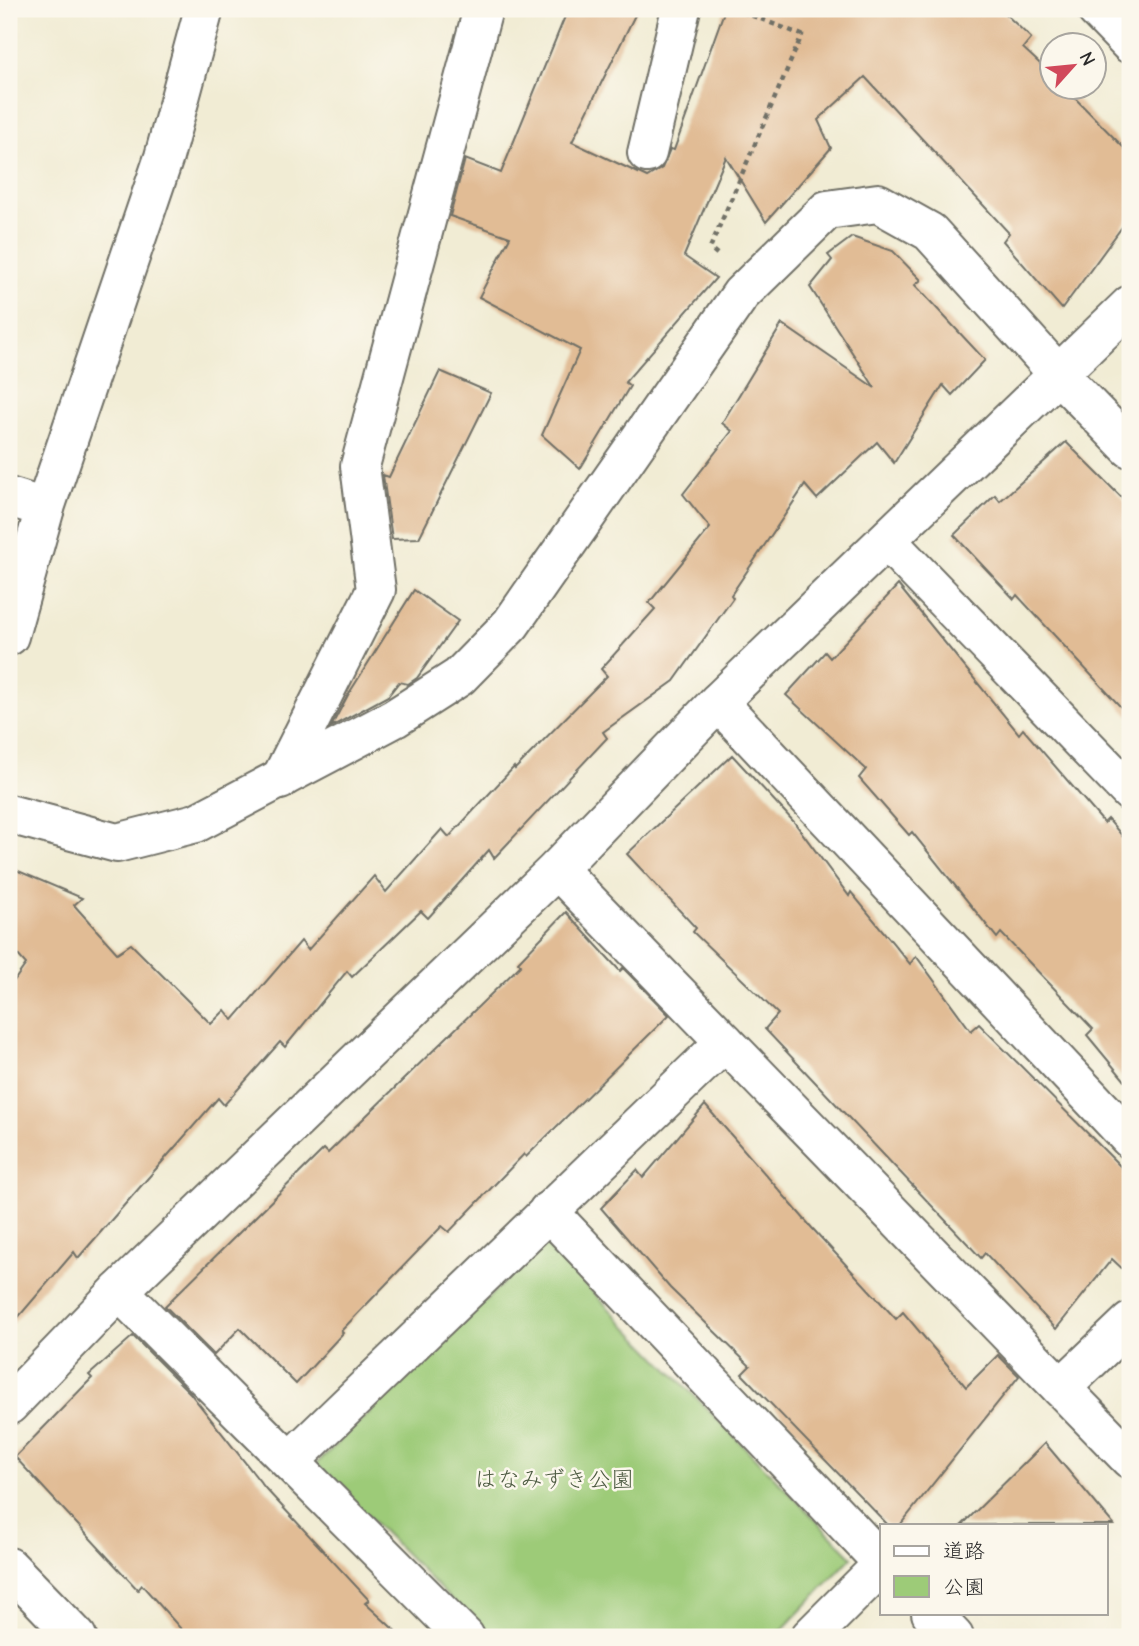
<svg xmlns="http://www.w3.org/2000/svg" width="1139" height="1646" font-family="'Comic Neue','Klee One',sans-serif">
  <rect width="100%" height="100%" fill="#fbf7ec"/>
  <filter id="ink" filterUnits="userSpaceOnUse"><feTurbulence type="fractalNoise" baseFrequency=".0143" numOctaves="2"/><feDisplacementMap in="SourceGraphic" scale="14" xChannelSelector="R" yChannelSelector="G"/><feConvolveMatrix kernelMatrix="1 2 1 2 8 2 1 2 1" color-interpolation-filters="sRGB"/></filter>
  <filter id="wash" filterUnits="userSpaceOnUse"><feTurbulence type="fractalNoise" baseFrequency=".00686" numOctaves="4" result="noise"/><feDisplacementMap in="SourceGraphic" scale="28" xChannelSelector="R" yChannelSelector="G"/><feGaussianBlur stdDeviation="1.57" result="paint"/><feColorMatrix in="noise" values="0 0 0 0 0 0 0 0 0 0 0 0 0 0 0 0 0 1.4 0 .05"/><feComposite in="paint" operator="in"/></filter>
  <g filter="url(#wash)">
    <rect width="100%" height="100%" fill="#f1ecd4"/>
    <path fill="#9dcb78" stroke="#647b52" stroke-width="2" d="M 545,1243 L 852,1557 L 775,1637 L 488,1637 L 316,1464 Z"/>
    <g id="blocks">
      <g fill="#e1bc95">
        <path d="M 568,9 L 638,9 L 572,142 L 647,177 L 662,168 L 670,149 L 674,150 L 725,9 L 1000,9 L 1031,38 L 1023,48 L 1052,75 L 1052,88 L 1065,88 L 1130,154 L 1130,216 L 1062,309 L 1003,241 L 1009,233 L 865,77 L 818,120 L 831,148 L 766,222 L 726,157 L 684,256 L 716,278 L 625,382 L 630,386 L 580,469 L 542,435 L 580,350 L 479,297 L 510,237 L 450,216 L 465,159 L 501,173 Z"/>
        <path d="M 852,237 L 893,251 L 921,280 L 915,285 L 985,360 L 952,395 L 943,385 L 894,463 L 877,442 L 817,499 L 805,485 L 731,595 L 733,598 L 674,681 L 603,732 L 607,738 L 494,858 L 489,850 L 428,918 L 421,911 L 352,977 L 347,971 L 285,1047 L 280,1042 L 224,1105 L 218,1098 L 78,1258 L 74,1252 L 9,1328 L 9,988 L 26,964 L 9,945 L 9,867 L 82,898 L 74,905 L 117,953 L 131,944 L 211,1024 L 225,1010 L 233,1020 L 301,941 L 308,950 L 374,876 L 386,892 L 442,829 L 449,837 L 514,767 L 515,769 L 607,676 L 601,669 L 655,609 L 649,603 L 710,528 L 683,494 L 732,431 L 722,423 L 782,324 L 875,388 L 810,287 L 832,260 L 828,255 Z"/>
        <path d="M 440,371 L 491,393 L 419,538 L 392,539 L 383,475 L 389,477 Z"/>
        <path d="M 1066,442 L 1130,506 L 1130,717 L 1017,595 L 1014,599 L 954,535 L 995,495 L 1000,501 Z"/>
        <path d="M 898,585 L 1019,734 L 1023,729 L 1104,823 L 1108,819 L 1130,845 L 1130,1087 L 1087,1035 L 1093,1029 L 1001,933 L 997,938 L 912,832 L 909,835 L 859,778 L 866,769 L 786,695 L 825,652 L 830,658 Z"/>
        <path d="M 414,590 L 458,621 L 417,678 L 408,684 L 399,682 L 388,696 L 331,727 L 348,695 Z"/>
        <path d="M 732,755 L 794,822 L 849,896 L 851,892 L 910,964 L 916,956 L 971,1031 L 979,1024 L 1130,1176 L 1130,1276 L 1112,1259 L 1056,1329 L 985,1253 L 981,1258 L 765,1029 L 778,1014 L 693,932 L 696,928 L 627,854 Z"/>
        <path d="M 566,912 L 620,971 L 623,968 L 669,1015 L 526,1157 L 524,1154 L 449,1232 L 442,1226 L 341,1331 L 343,1333 L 296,1384 L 240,1328 L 214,1355 L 165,1306 L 324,1149 L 328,1153 L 521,965 L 518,962 Z"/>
        <path d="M 705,1105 L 812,1228 L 896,1319 L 903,1312 L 966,1387 L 998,1355 L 1019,1376 L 900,1525 L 888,1525 L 742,1374 L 750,1366 L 670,1288 L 601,1208 L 637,1170 L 643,1178 Z"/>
        <path d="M 133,1336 L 190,1393 L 266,1489 L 369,1600 L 365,1603 L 402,1637 L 188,1637 L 142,1585 L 138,1590 L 15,1457 L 92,1378 L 89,1375 Z"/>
        <path d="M 1045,1443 L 1114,1525 L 962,1525 Z"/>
      </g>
    </g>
  </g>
  <g filter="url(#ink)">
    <use href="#blocks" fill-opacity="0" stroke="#706f66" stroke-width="2"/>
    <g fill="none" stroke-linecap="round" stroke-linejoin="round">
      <defs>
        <g id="minor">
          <path d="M 647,153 L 681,9"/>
          <path d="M 9,497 L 45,508"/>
          <path d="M 888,542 L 1130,792"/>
          <path d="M 9,636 L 45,508 L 164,157 L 204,9"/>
          <path d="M 718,702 L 1130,1139"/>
          <path d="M 280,780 L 376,590 L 360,466 L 483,9"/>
          <path d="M 9,814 L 117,843 L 196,823 L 395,718 L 459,677 L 511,624 L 741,294 L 827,210 L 878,203 L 930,232 L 1059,375 L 1130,448"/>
          <path d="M 557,869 L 1130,1459"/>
          <path d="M 548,1211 L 882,1562"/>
          <path d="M 119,1291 L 465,1637"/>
          <path d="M 1061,1388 L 1130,1322"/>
          <path d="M 9,1405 L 119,1291 L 557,869 L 718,702 L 1130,305"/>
          <path d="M 290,1461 L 725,1042"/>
          <path d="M 9,1567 L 77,1637"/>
          <path d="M 931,1613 L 954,1637"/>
          <path d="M 810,1637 L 882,1565"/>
        </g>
        <path id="tertiary" d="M 1096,9 L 1130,44"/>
      </defs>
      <use href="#minor" stroke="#706f66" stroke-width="42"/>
      <use href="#tertiary" stroke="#706f66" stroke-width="42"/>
      <path stroke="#706f66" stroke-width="4.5" stroke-dasharray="5 5" stroke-linecap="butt" d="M 717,254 L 710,248 L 802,35 L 735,9"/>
      <use href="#minor" stroke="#fff" stroke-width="38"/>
      <use href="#tertiary" stroke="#fff" stroke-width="38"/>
    </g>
  </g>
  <g text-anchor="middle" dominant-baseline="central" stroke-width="5" stroke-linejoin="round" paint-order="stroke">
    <g font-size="23" fill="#4d5b42" stroke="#fbf7ec">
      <text x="554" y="1479">はなみずき公園</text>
    </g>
  </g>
  <rect width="1139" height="1646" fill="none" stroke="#fbf7ec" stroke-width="35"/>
  <rect x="880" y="1524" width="228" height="91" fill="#fbf7ec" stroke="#a8a59f" stroke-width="2"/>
  <rect x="894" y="1546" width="35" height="10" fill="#ffffff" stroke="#a8a59f" stroke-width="2"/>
  <text x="943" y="1558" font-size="21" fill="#2b2b2b">道路</text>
  <rect x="894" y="1576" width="35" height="21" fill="#9dcb78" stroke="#a8a59f" stroke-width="2"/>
  <text x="943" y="1594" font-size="21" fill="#2b2b2b">公園</text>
  <g transform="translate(1073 66) rotate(63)"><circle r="33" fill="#fbf7ec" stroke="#a8a59f" stroke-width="2"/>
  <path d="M0-5L12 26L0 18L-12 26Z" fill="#d1495b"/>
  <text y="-10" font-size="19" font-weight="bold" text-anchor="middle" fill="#2b2b2b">N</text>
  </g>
</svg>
